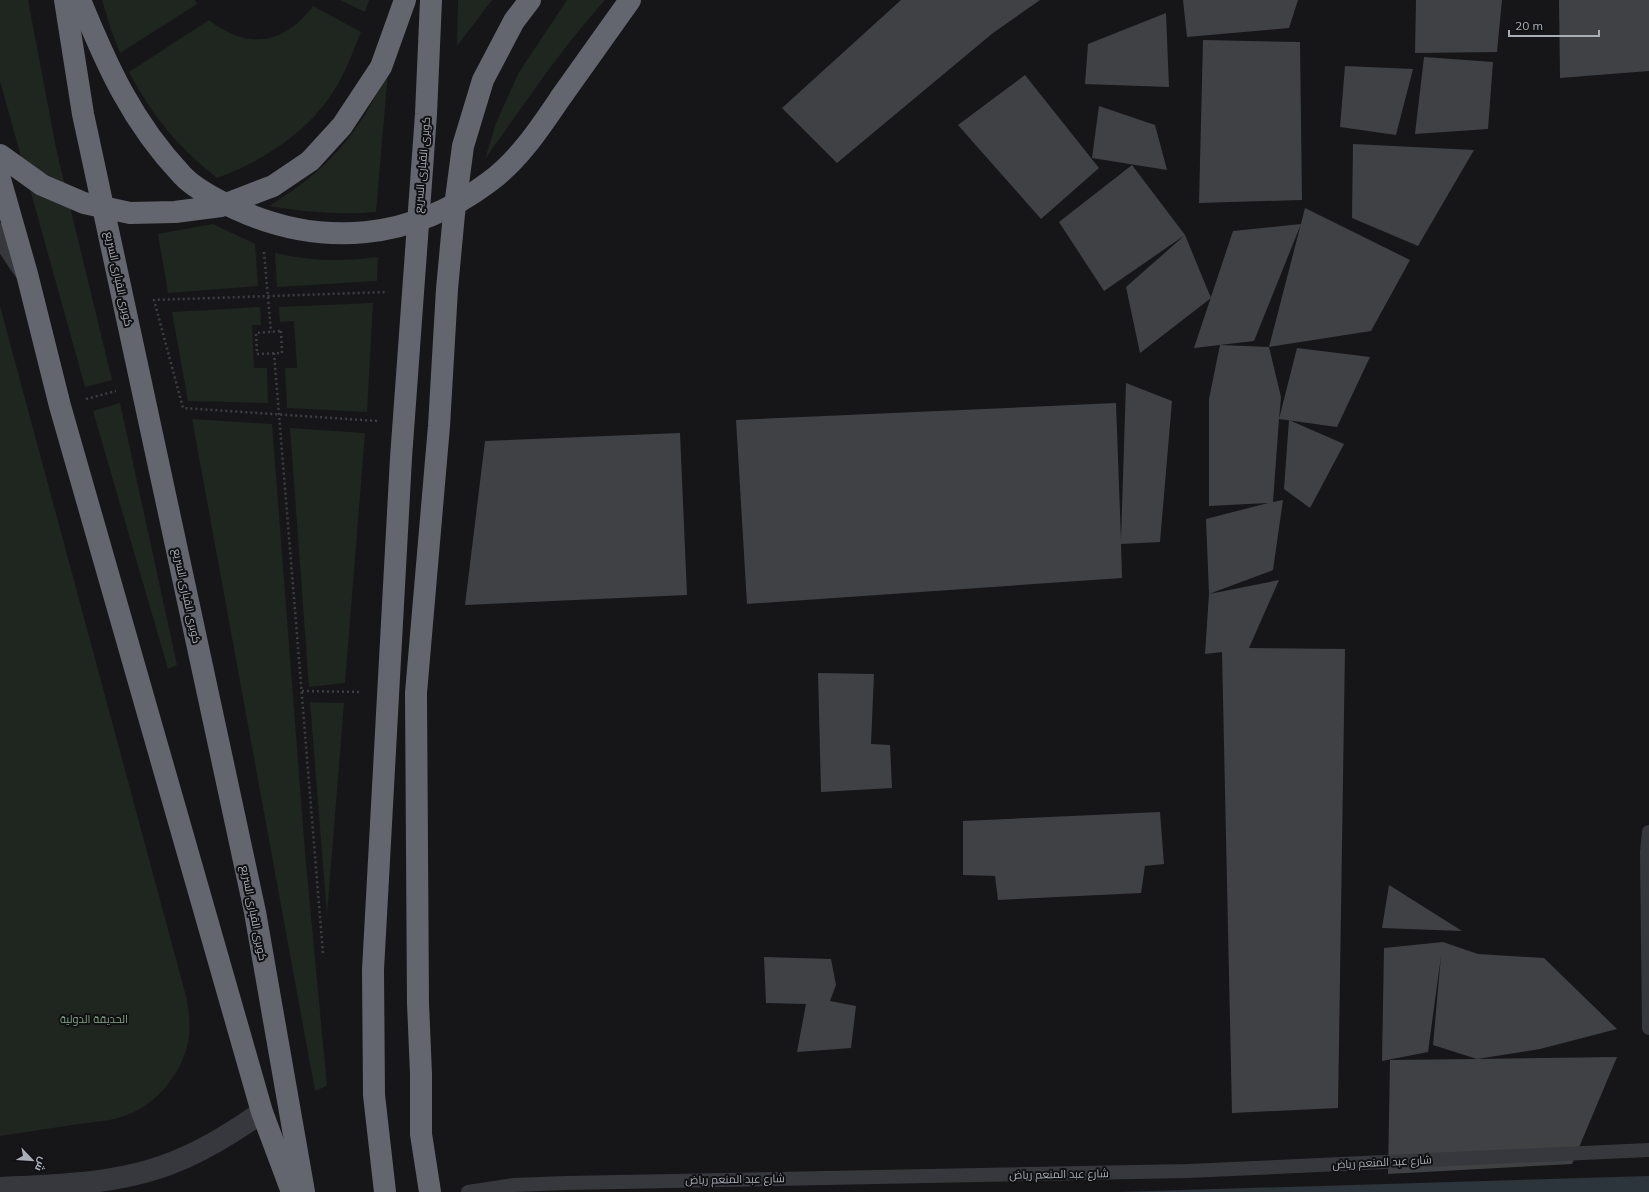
<svg xmlns="http://www.w3.org/2000/svg" width="1649" height="1192" font-family="Mulish,Cairo,sans-serif">
  <rect width="100%" height="100%" fill="#161618"/>
  <g fill="#1e261f">
    <path d="M 0,0 L 28,0 L 57,153 L 112,380 L 85,387 L 0,81 Z"/>
    <path d="M 102,0 L 195,0 L 197,4 L 120,53 L 111,30 Z"/>
    <path d="M 340,0 L 369,0 L 365,12 Z"/>
    <path d="M 458,0 L 492,0 L 457,46 Z"/>
    <path d="M 567,0 L 605,0 C 560,50 524,105 485,159 L 496,123 L 519,72 Z"/>
    <path d="M 313,6 L 361,32 C 354,49 348,66 339,82 C 313,129 266,160 217,178 C 177,146 153,117 129,72 L 209,20 C 247,50 284,45 313,6 Z"/>
    <path d="M 388,72 L 376,212 C 339,215 305,212 269,206 C 329,169 357,136 388,72 Z"/>
    <path d="M 213,224 L 255,244 L 258,286 L 168,293 L 158,234 Z"/>
    <path d="M 275,253 C 312,261 342,262 378,257 L 377,281 L 277,287 Z"/>
    <path d="M 373,303 L 367,412 L 287,408 L 285,368 L 297,368 L 294,321 L 280,322 L 279,307 Z"/>
    <path d="M 0,306 L 187,1000 C 189,1014 191,1029 188,1043 C 181,1074 157,1104 127,1115 C 112,1121 94,1122 79,1124 C 53,1128 26,1132 0,1136 Z"/>
    <path d="M 260,307 L 261,325 L 252,325 L 254,368 L 267,368 L 268,403 L 188,401 L 172,312 Z"/>
    <path d="M 120,403 L 177,665 L 168,669 L 93,411 Z"/>
    <path d="M 192,419 L 272,424 L 305,852 L 327,1086 L 315,1091 Z"/>
    <path d="M 290,428 L 365,433 L 345,683 L 309,687 Z"/>
    <path d="M 310,702 L 344,703 L 327,915 Z"/>
  </g>
  <path fill="#2c353c" d="M 1649,1176 L 1649,1192 L 1118,1192 Z"/>
  <g fill="#404145">
    <path d="M 901,0 L 1040,0 L 993,33 L 837,163 L 782,108 Z"/>
    <path d="M 1183,0 L 1298,0 L 1289,28 L 1187,37 Z"/>
    <path d="M 1416,0 L 1502,0 L 1497,52 L 1415,53 Z"/>
    <path d="M 1559,0 L 1649,0 L 1649,71 L 1560,78 Z"/>
    <path d="M 1166,13 L 1169,87 L 1085,84 L 1088,44 Z"/>
    <path d="M 1203,40 L 1300,42 L 1302,200 L 1199,203 Z"/>
    <path d="M 1424,57 L 1493,62 L 1488,129 L 1415,134 Z"/>
    <path d="M 1345,66 L 1413,69 L 1396,135 L 1340,127 Z"/>
    <path d="M 1025,75 L 1099,168 L 1041,219 L 958,125 Z"/>
    <path d="M 1099,106 L 1155,125 L 1167,170 L 1092,158 Z"/>
    <path d="M 1353,144 L 1474,150 L 1418,246 L 1352,218 Z"/>
    <path d="M 1132,165 L 1185,235 L 1211,298 L 1140,353 L 1126,287 L 1185,235 L 1104,291 L 1059,222 Z"/>
    <path d="M 1305,208 L 1410,260 L 1371,331 L 1269,347 L 1281,397 L 1279,419 L 1297,348 L 1370,357 L 1337,427 L 1279,419 L 1273,502 L 1283,500 L 1273,570 L 1209,594 L 1279,580 L 1249,648 L 1345,649 L 1338,1108 L 1232,1113 L 1222,652 L 1205,654 L 1209,594 L 1206,519 L 1268,503 L 1209,506 L 1209,399 L 1220,345 L 1269,347 Z"/>
    <path d="M 1301,224 L 1254,341 L 1194,348 L 1233,231 Z"/>
    <path d="M 1126,383 L 1172,401 L 1160,542 L 1121,544 L 1122,578 L 747,604 L 736,420 L 1116,403 L 1121,540 Z"/>
    <path d="M 1289,420 L 1344,444 L 1310,508 L 1284,489 Z"/>
    <path d="M 680,433 L 687,595 L 465,605 L 485,441 Z"/>
    <path d="M 818,673 L 874,674 L 871,744 L 890,745 L 892,788 L 821,792 Z"/>
    <path d="M 1160,812 L 1164,864 L 1145,866 L 1141,893 L 998,900 L 995,876 L 963,875 L 963,821 Z"/>
    <path d="M 1389,885 L 1462,931 L 1382,928 Z"/>
    <path d="M 1443,942 L 1478,954 L 1544,958 L 1617,1029 L 1540,1049 L 1477,1059 L 1617,1057 L 1572,1164 L 1388,1174 L 1390,1060 L 1477,1059 L 1433,1045 L 1441,956 L 1428,1052 L 1382,1061 L 1384,948 Z"/>
    <path d="M 764,957 L 831,959 L 836,985 L 830,1001 L 856,1006 L 851,1048 L 797,1052 L 806,1004 L 766,1003 Z"/>
  </g>
  <g fill="none" stroke-linecap="round" stroke-linejoin="round">
    <g stroke="#3d3f44" stroke-width="2.5" stroke-dasharray="2 3" stroke-linecap="butt">
      <path d="M 264,252 L 271,332"/>
      <path d="M 281,331 L 282,353 L 257,354 L 256,333 Z"/>
      <path d="M 274,353 L 323,954"/>
      <path d="M 86,399 L 116,391"/>
      <path d="M 377,421 L 183,408 L 154,300 L 387,292"/>
      <path d="M 302,691 L 361,692"/>
    </g>
    <g stroke="#37383d" stroke-width="14">
      <path d="M 1649,832 L 1647,852 L 1649,1028"/>
      <path d="M 468,1192 L 514,1185 L 566,1183 L 1188,1171 L 1649,1150"/>
    </g>
    <g stroke="#37383d" stroke-width="22">
      <path d="M 0,234 L 24,270"/>
      <path d="M 0,1188 C 63,1185 128,1184 186,1157 C 213,1145 238,1129 262,1112"/>
    </g>
    <g stroke="#63666e" stroke-width="22">
      <path d="M 65,0 L 83,114 L 255,912 L 304,1192"/>
      <path d="M 80,0 C 107,66 132,122 182,175 C 194,188 219,201 234,208 C 322,249 412,240 489,182 C 519,160 540,128 561,97 C 584,65 607,32 630,0"/>
      <path d="M 0,155 L 42,185 L 84,203 L 130,213 L 175,212 L 221,206 L 273,186 L 310,161 L 342,126 L 381,67 L 405,0"/>
      <path d="M 0,179 L 27,274 L 60,406 L 262,1112 L 292,1192"/>
      <path d="M 385,1192 L 374,1095 L 373,970 L 401,458 L 426,114 L 431,0"/>
      <path d="M 430,1192 L 421,1134 L 421,1074 L 418,1003 L 416,693 L 439,426 L 447,289 L 454,214 L 463,146 L 483,80 L 514,21 L 530,0"/>
    </g>
  </g>
  <g text-anchor="middle" dominant-baseline="central" stroke-width="4" stroke-linejoin="round" paint-order="stroke">
    <g font-size="11" fill="#a8adb8" stroke="#111113">
      <text transform="translate(422 165) rotate(-85)">كوبرى القبارى السريع</text>
      <text transform="translate(119 279) rotate(78)">كوبرى القبارى السريع</text>
      <text transform="translate(187 596) rotate(78)">كوبرى القبارى السريع</text>
      <text transform="translate(254 913) rotate(79)">كوبرى القبارى السريع</text>
      <text transform="translate(1382 1162) rotate(-3)">شارع عبد المنعم رياض</text>
      <text transform="translate(1059 1174) rotate(-1)">شارع عبد المنعم رياض</text>
      <text transform="translate(735 1179) rotate(-1)">شارع عبد المنعم رياض</text>
    </g>
    <g font-size="11" fill="#7fa381" stroke="#111113">
      <text x="94" y="1019">الحديقة الدولية</text>
    </g>
  </g>
  <g transform="translate(32 1160) rotate(115)" stroke="#111113" stroke-width="3" paint-order="stroke">
  <path d="M0-3L7 15L0 10L-7 15Z" fill="#a8adb8"/>
  <text y="-6" font-size="11" font-weight="bold" text-anchor="middle" fill="#a8adb8">ش</text>
  </g>
  <path d="M1509 30v6h90v-6" fill="none" stroke="#a8adb8" stroke-width="2"/>
  <text x="1515" y="30" font-size="12" fill="#a8adb8" stroke="#111113" stroke-width="3" paint-order="stroke">20 m</text>
</svg>
